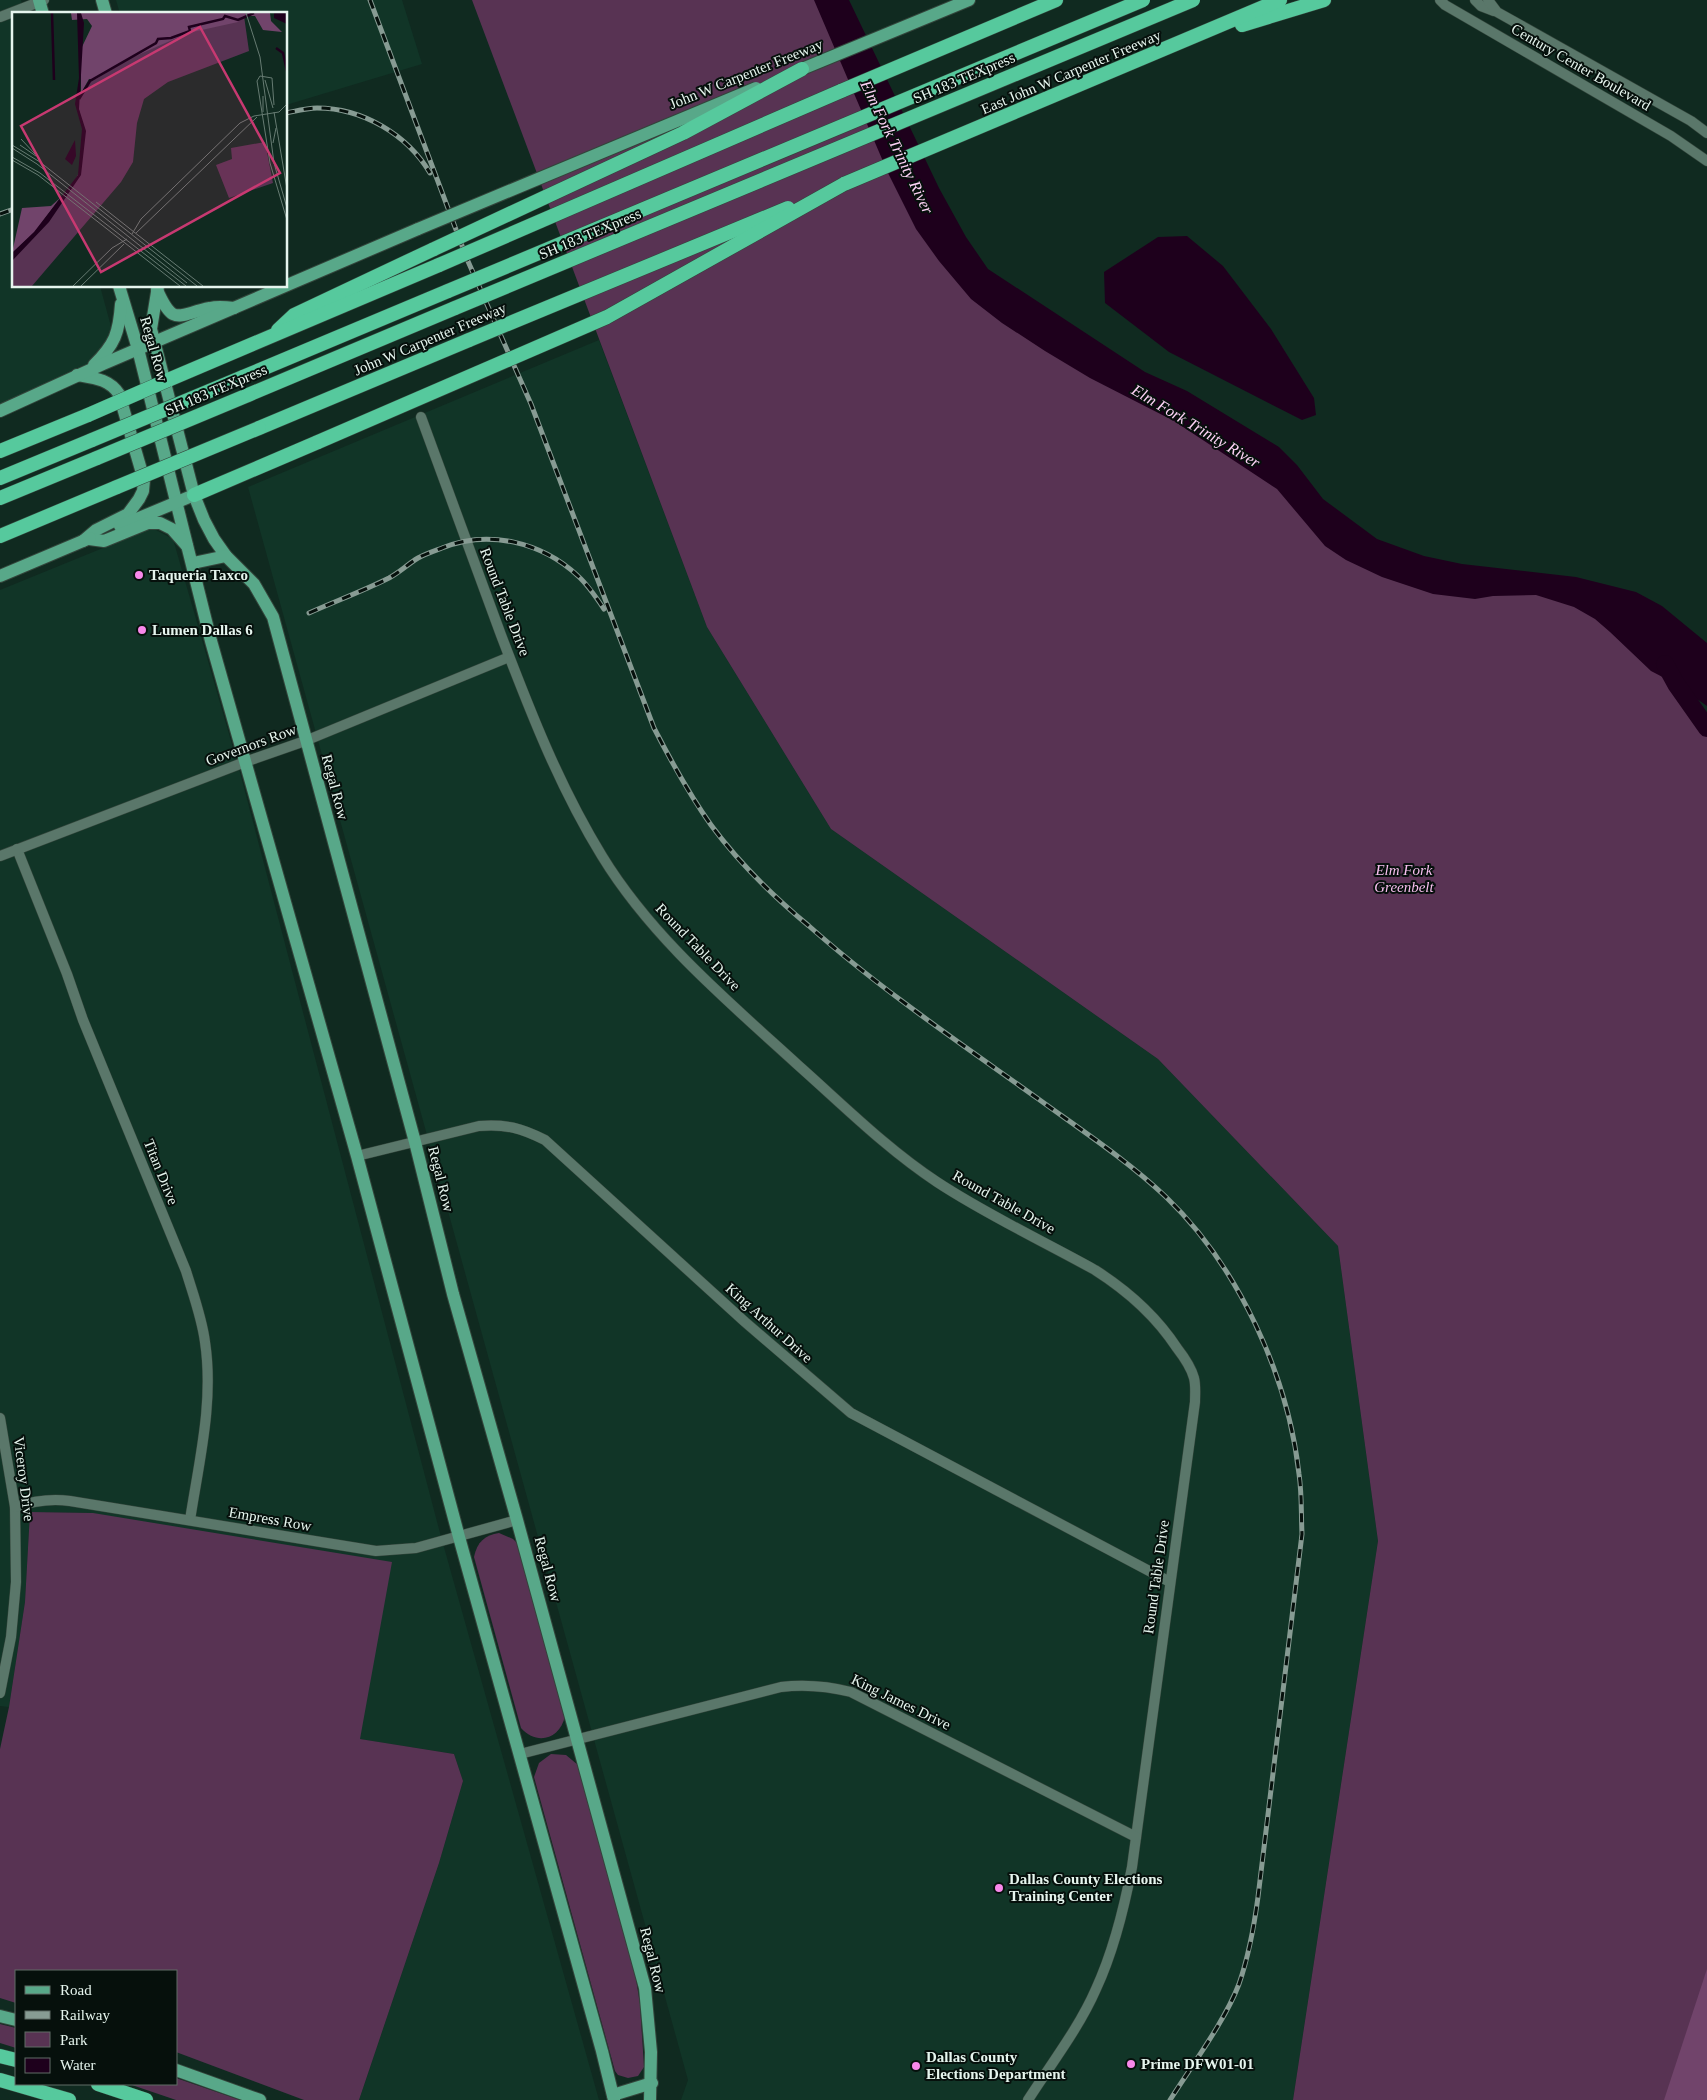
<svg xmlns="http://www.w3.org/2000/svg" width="1707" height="2100" font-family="Georgia,serif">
  <rect width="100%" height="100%" fill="#102a20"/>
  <g fill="#113527">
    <path d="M 0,0 L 21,0 L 25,14 L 14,14 L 14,286 L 100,286 L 119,356 L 0,405 Z"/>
    <path d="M 116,0 L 402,0 L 422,64 L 286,105 L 286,14 L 120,14 Z"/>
    <path d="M 599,340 L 707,627 L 831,829 L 1158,1059 L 1338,1246 L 1378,1541 L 1293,2100 L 681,2100 L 688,2080 L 248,487 Z"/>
    <path d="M 152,528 L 173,539 L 239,769 L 440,1533 L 599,2100 L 359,2100 L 439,1863 L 463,1781 L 454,1754 L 359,1739 L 93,1513 L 30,1512 L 25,1602 L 9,1707 L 0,1706 L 0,590 Z"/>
  </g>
  <g fill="#583353">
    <path d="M 472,0 L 827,0 L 1009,313 L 1263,467 L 1342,542 L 1602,600 L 1676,684 L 1707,728 L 1707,2100 L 1293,2100 L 1378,1541 L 1338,1246 L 1158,1059 L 831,829 L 707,627 Z"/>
    <path d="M 30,1512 L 93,1513 L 392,1562 L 360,1739 L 454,1754 L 463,1781 L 439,1863 L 359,2100 L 304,2100 L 176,2052 L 176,1971 L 16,1971 L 16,2003 L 0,1998 L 0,1749 L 9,1707 L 25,1602 Z"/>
    <path d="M 499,1533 L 513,1539 L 518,1544 L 565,1716 C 560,1739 537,1746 521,1728 L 474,1557 C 477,1542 485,1535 499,1533 Z"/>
    <path d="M 551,1754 L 566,1755 L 578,1765 L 634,1967 L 640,2004 L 644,2067 L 638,2076 L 628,2078 L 618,2075 L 615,2071 L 534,1777 L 539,1763 Z"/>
    <path d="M 0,2024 L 16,2028 L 16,2048 L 0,2043 Z"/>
    <path d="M 176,2078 L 240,2100 L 176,2100 L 129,2084 L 176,2084 Z"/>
  </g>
  <path fill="#71446b" d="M 1707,1969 L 1707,2100 L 1664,2100 Z"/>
  <g fill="#1e001c">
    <path d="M 814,0 L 849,0 L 939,188 L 966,237 L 988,269 L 1145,372 L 1187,391 L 1279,447 L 1297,465 L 1323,499 L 1377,539 L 1424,556 L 1462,564 L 1576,577 L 1636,592 L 1662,606 L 1707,643 L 1707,706 L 1676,684 L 1651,671 L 1610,632 L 1595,619 L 1574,607 L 1536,595 L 1493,596 L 1475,599 L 1433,594 L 1382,577 L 1346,560 L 1325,546 L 1277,489 L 1174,421 L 1090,378 L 1045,351 L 1002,323 L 971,299 L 939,261 L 916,229 L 888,173 Z"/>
    <path d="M 1187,236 L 1223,266 L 1271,329 L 1314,398 L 1316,415 L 1302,420 L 1169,352 L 1105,303 L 1104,272 L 1158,237 Z"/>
  </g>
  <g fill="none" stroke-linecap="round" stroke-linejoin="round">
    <path stroke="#1e001c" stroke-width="18" d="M 1665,664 L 1676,684 L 1707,728"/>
    <defs>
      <g id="minor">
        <path d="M 1440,0 L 1445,5 L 1671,136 L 1707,161"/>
        <path d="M 1475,0 L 1481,6 L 1494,11"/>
        <path d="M 1488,0 L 1497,12 L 1691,121 L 1707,133"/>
        <path d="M 0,17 L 44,0"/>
        <path d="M 421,417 C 448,490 474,563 501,635 C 530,711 559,786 602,856 C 652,938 729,1002 799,1066 C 844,1106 887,1149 937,1182 C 987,1215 1043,1241 1095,1270 C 1128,1291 1156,1316 1177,1348 C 1184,1357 1191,1367 1194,1378 C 1196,1386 1195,1394 1195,1402 L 1132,1867 C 1124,1909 1114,1950 1096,1989 C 1079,2028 1051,2064 1028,2100"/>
        <path d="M 17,849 L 67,974 L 83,1020 L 186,1271 C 193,1294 202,1318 205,1342 C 214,1402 199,1461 190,1520"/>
        <path d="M 0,856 L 245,762 L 305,741 L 509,657"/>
        <path d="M 357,1156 L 479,1126 C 507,1124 521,1128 545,1140 L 745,1322 L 851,1413 L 1170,1582"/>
        <path d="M 0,1418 L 15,1507 L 16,1582 L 11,1637 L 0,1693"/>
        <path d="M 15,1507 C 33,1501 50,1498 70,1501 L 376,1551 L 416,1548 L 517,1520"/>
        <path d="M 520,1754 L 781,1687 C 806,1684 827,1686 851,1692 L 1136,1837"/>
      </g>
      <g id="major">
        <path d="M 39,0 L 43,14"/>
        <path d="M 102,0 L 106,14"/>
        <path d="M 802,69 L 969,0"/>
        <path d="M 119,286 L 138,349 L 211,641 L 357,1156 L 459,1537 L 602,2051 L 614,2100"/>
        <path d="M 158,286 L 151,329 L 194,495 L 204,520 L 214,539 L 226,556 L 254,584 L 273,617 L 415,1142 L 453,1294 L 517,1520 L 645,1988 L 651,2052 L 650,2100"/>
        <path d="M 157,290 C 174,328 178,314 210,308 C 218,306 226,307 234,308"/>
        <path d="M 94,365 C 115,344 119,333 121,304"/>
        <path d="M 77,375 C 94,378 109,379 119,394 L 144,480 L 143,491 L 139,499 L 128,514 L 96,530 L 83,541"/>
        <path d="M 0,411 L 103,364 L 418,229"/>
        <path d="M 120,526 L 194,495"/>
        <path d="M 89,539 L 104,541 L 148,523 L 160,523 L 172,529 L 187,546"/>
        <path d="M 193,563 L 226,556"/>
        <path d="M 0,576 L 90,538"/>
        <path d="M 0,2016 L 16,2020"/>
        <path d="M 176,2070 L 260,2100"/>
        <path d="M 613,2095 L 652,2083"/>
      </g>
      <g id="highway">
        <path d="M 1242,25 L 1324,0"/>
        <path d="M 841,91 L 1056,0"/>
        <path d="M 844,184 L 1280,0"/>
        <path d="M 278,330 L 294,315 L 434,249"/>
        <path d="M 243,377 L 448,291"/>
        <path d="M 168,380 L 439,265"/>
        <path d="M 248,395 L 455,308"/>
        <path d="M 259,428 L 469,340"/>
        <path d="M 0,451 L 88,415"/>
        <path d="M 0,478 L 92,440"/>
        <path d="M 194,495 L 318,442"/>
        <path d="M 0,498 L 97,458"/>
        <path d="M 0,536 L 117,487"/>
        <path d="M 0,2056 L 16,2060"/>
        <path d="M 0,2080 L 69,2100"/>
        <path d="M 98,2084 L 146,2100"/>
      </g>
    </defs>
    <use href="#minor" stroke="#33453b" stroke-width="11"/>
    <use href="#major" stroke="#33453b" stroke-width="14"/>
    <use href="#highway" stroke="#33453b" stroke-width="15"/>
    <use href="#minor" stroke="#5a776a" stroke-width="10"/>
    <use href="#major" stroke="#58a889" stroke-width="12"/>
    <use href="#highway" stroke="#56c99d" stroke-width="14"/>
    <defs>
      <g id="rail">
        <path d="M 370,0 L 467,259 L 531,404 L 654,728 C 671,761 689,794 711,825 C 739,863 773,896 809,926 C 880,989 960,1043 1037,1098 C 1081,1130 1127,1160 1166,1197 C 1238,1266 1288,1375 1299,1474 C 1302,1494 1301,1514 1302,1534 L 1258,1897 C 1254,1927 1249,1955 1239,1984 C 1225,2021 1192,2065 1170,2100"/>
        <path d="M 286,113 C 296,111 307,108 317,108 C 362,108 407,134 430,173"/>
        <path d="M 0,214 L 14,209"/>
        <path d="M 309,613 C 336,601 363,591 389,578 C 400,572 408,564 418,558 C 425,554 434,551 442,548 C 488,529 542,542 578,576 C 588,585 596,597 604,609"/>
      </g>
    </defs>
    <use href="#rail" stroke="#879b93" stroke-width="5"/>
    <use href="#rail" stroke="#06100c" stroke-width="3" stroke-dasharray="9" stroke-linecap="butt"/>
    <defs>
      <path id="major-bridge" d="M 418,229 L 756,88"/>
      <g id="highway-bridge">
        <path d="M 434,249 L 683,133 L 802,69"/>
        <path d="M 439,265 L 841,91"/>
        <path d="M 448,291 L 1143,0"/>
        <path d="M 455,308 L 1193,0"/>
        <path d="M 469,340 L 788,208"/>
        <path d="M 88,415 L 168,380"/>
        <path d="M 92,440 L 243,377"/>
        <path d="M 318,442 L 607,317 L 844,184"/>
        <path d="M 97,458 L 248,395"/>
        <path d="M 117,487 L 259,428"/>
      </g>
    </defs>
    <use href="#major-bridge" stroke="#33453b" stroke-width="14" stroke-linecap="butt"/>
    <use href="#highway-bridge" stroke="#33453b" stroke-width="15" stroke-linecap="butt"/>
    <use href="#major-bridge" stroke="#58a889" stroke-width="12"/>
    <use href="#highway-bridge" stroke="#56c99d" stroke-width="14"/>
  </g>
  <g fill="#f888ea" stroke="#06100c" stroke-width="2">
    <circle cx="139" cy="575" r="5"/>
    <circle cx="142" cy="630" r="5"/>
    <circle cx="999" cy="1888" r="5"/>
    <circle cx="1131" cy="2064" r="5"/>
    <circle cx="916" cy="2066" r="5"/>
  </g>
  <g text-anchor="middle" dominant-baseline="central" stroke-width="4" stroke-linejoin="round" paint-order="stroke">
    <g font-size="15" fill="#e6f5ee" stroke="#06100c">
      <text transform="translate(1581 67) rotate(30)">Century Center Boulevard</text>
      <text transform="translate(1071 72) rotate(-23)">East John W Carpenter Freeway</text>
      <text transform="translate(746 74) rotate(-22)">John W Carpenter Freeway</text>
      <text transform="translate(964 78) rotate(-23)">SH 183 TEXpress</text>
      <text transform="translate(590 234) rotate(-23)">SH 183 TEXpress</text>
      <text transform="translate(430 339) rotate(-23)">John W Carpenter Freeway</text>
      <text transform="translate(154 349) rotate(74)">Regal Row</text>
      <text transform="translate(216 390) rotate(-23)">SH 183 TEXpress</text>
      <text transform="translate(505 602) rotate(69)">Round Table Drive</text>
      <text transform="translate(251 745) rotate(-20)">Governors Row</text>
      <text transform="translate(335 787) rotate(75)">Regal Row</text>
      <text transform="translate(698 947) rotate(46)">Round Table Drive</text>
      <text transform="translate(161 1172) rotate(68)">Titan Drive</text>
      <text transform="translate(441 1179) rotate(76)">Regal Row</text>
      <text transform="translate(1004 1202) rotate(29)">Round Table Drive</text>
      <text transform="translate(769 1323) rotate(42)">King Arthur Drive</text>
      <text transform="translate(24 1479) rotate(83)">Viceroy Drive</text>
      <text transform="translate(270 1519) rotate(10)">Empress Row</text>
      <text transform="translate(548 1569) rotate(75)">Regal Row</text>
      <text transform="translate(1156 1577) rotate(-82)">Round Table Drive</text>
      <text transform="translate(901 1702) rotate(26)">King James Drive</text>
      <text transform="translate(653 1960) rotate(76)">Regal Row</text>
    </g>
    <g font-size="15" font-weight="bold" fill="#e6f5ee" stroke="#06100c" text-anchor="start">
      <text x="149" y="575">Taqueria Taxco</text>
      <text x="152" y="630">Lumen Dallas 6</text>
      <text x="1009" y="1879">Dallas County Elections<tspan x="1009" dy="17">Training Center</tspan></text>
      <text x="926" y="2057">Dallas County<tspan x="926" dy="17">Elections Department</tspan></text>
      <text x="1141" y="2064">Prime DFW01-01</text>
    </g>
    <g font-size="15" font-style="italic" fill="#f8bfef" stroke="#06100c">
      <text x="1404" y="870">Elm Fork<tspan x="1404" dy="17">Greenbelt</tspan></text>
    </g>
    <g font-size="16" font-style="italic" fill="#fed3f7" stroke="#06100c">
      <text transform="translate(897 147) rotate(64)">Elm Fork Trinity River</text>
      <text transform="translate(1196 426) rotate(31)">Elm Fork Trinity River</text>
    </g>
  </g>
  <g transform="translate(12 12)">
    <rect width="275" height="275" fill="#102a20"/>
    <path d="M 232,4 L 237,39 L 156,70 L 132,87 L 125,111 L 121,150 L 109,170 L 20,274 L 0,274 L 0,247 L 53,186 L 68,159 L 72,120 L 65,89 L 78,69 L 146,27 ZM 253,130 L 261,171 L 217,186 L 204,153 L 220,147 L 219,136 Z" fill="#583353"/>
    <path d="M 59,1 L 258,1 L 259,9 L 270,20 L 251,18 L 243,4 L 232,4 L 226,10 L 176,21 L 117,47 L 84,67 L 77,67 L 69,81 L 69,37 L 80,14 L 75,7 L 60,8 ZM 48,186 L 23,220 L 0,241 L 10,196 L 39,194 Z" fill="#71446b"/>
    <path d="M 65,1 L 69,1 L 72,11 L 67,97 L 74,119 L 69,163 L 37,210 L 0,249 L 0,241 L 22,220 L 66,163 L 70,117 L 63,92 L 67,66 ZM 262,1 L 275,1 L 275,12 L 262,6 ZM 63,128 L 64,144 L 60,153 L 53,147 Z" fill="#1e001c"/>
    <path fill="none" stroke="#1e001c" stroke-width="2.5" d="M 40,1 L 42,68M 264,36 L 271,41 L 275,59M 67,87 L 78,69 L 144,31 L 146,27 L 159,26 L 178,19 L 177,15 L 211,7 L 213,4 L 226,8 L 242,1"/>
    <path fill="none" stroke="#667b72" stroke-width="1" d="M 234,1 L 248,45 L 262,151 L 275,196M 253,68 L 261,96M 251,84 L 251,100M 262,93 L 260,66 L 248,64 L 245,69 L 258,151 L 275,208M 262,100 L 275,177M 9,127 L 23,142M 261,131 L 264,116M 0,133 L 28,150 L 185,274M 8,133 L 24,144M 0,136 L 25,152 L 175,271M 0,145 L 28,161 L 174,274M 0,148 L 26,163 L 168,274M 84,190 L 122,220M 122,220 L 191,274M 124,221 L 245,105M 120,222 L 129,207 L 228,111 L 242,104 L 267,100 L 275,92M 61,274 L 100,236 L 115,227M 69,274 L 112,232"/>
    <path fill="#c73971" fill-opacity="0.15" stroke="#c73971" stroke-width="2.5" d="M 188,15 L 268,161 L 89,260 L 9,114 Z"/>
    <rect width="275" height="275" fill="none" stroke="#e6f5ee" stroke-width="2.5"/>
  </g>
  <rect x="15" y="1970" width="162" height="115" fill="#06100c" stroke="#606c66"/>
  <rect x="25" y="1986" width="25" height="8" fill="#58a889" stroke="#606c66"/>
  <text x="60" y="1995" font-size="15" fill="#e6f5ee">Road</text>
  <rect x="25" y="2011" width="25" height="8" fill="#879b93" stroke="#606c66"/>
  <text x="60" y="2020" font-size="15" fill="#e6f5ee">Railway</text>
  <rect x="25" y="2032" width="25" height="15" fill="#583353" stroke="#606c66"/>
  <text x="60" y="2045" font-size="15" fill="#e6f5ee">Park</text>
  <rect x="25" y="2058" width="25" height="15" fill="#1e001c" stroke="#606c66"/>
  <text x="60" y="2070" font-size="15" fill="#e6f5ee">Water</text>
</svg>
